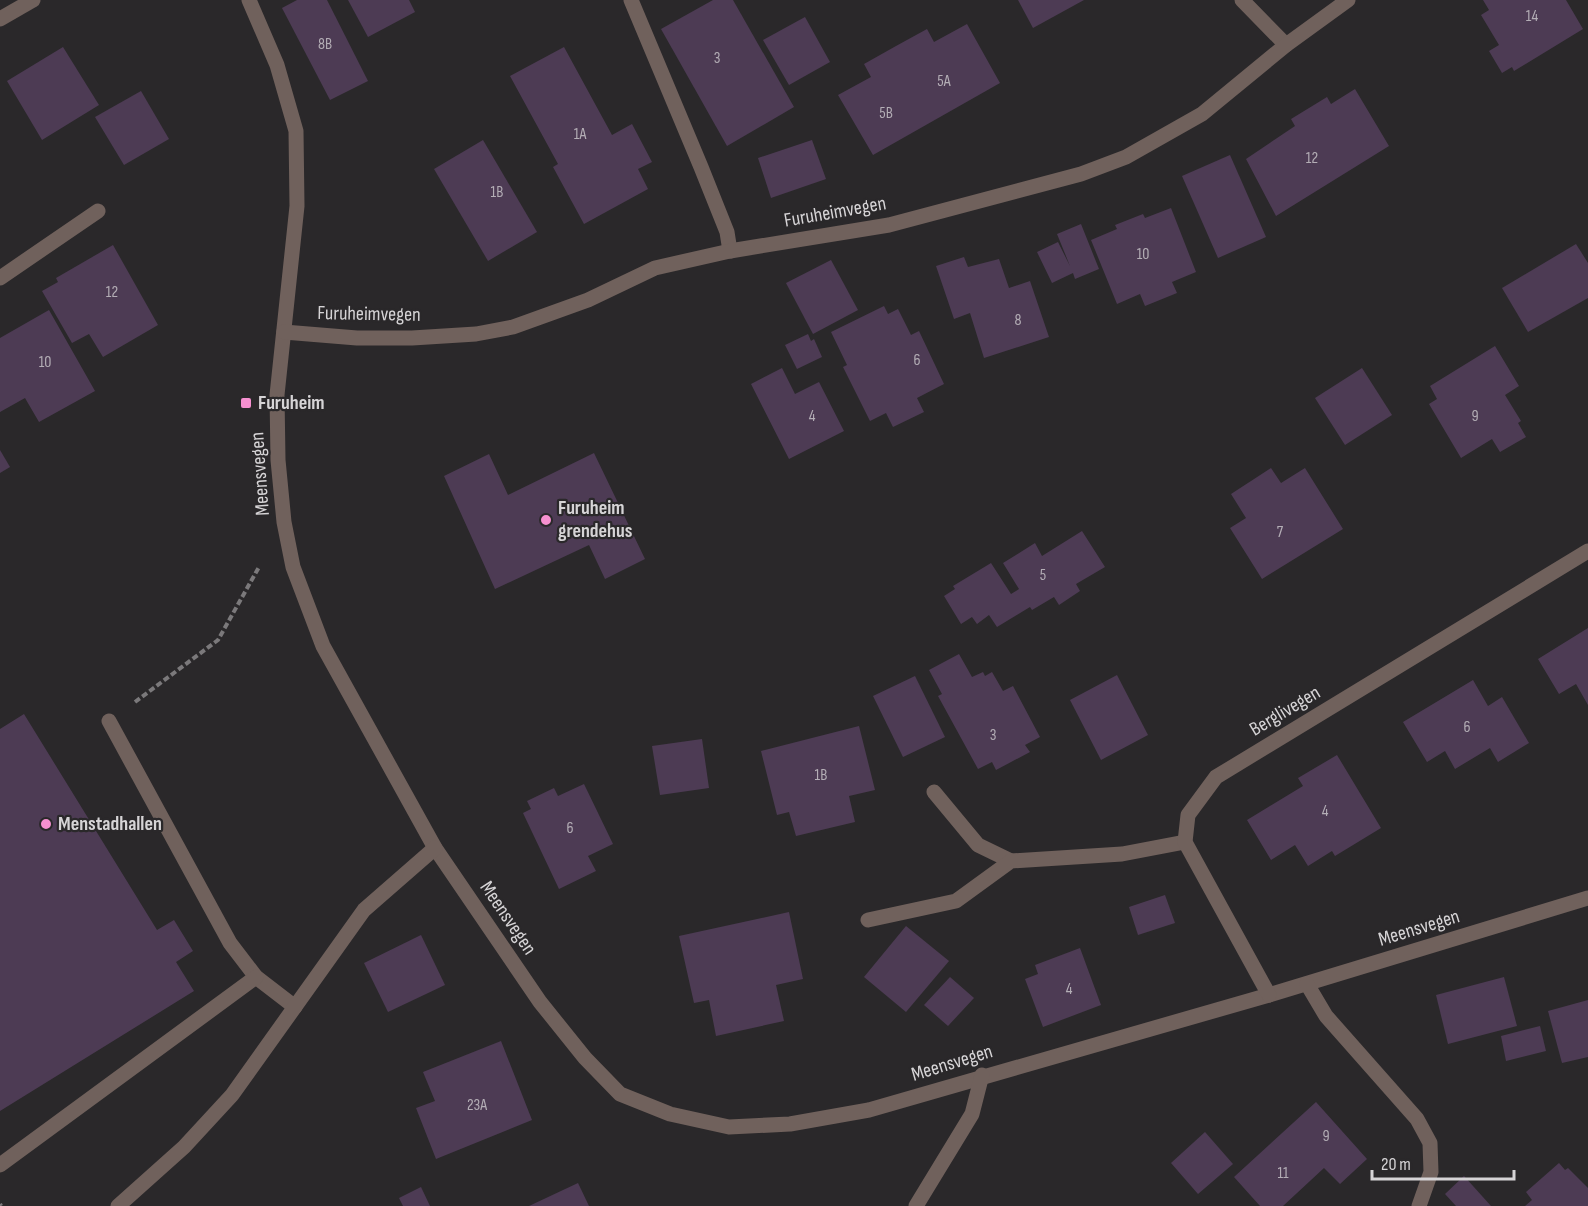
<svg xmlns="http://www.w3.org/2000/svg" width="1588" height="1206" font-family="'Sofia Sans Condensed',sans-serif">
  <rect width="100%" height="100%" fill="#2a282a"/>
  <g fill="#4d3b54">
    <path d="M 297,0 L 327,0 L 368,81 L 330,100 L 282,8 Z"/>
    <path d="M 348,0 L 409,0 L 415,12 L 368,37 Z"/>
    <path d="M 713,0 L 733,0 L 794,107 L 727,146 L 661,29 Z"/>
    <path d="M 1018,0 L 1084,0 L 1033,28 Z"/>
    <path d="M 1483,0 L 1566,0 L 1583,29 L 1514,71 L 1512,67 L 1502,73 L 1489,51 L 1499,45 L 1481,15 L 1489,10 Z"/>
    <path d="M 805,17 L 830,62 L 789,85 L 763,40 Z"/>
    <path d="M 967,24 L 1000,83 L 873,155 L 838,95 L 871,77 L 864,64 L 896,46 L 927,29 L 934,42 Z"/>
    <path d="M 63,47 L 99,105 L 42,140 L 7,81 Z"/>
    <path d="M 564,47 L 612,135 L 632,124 L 652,162 L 638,169 L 648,189 L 584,224 L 553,167 L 558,164 L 510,76 Z"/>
    <path d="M 1355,89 L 1389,146 L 1276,216 L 1246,159 L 1295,126 L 1291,119 L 1327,97 L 1331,104 Z"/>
    <path d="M 141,91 L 169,139 L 124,165 L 95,117 Z"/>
    <path d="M 483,140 L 537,232 L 488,261 L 434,169 Z"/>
    <path d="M 812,140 L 826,179 L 771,198 L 758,158 Z"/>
    <path d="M 1230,155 L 1266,237 L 1218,258 L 1182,176 Z"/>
    <path d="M 1171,208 L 1196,272 L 1172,282 L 1177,293 L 1145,306 L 1140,294 L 1117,304 L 1091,240 L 1117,229 L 1115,225 L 1143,214 L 1145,218 Z"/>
    <path d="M 1081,224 L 1099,269 L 1075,279 L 1073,273 L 1052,283 L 1037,252 L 1058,242 L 1070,266 L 1057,234 Z"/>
    <path d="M 1576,244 L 1588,263 L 1588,298 L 1528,332 L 1502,288 Z"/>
    <path d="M 113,245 L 158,325 L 103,357 L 89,334 L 72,343 L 42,291 L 58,282 L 56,278 Z"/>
    <path d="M 964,257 L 968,267 L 999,259 L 1009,288 L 1030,281 L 1049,337 L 984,358 L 970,313 L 954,319 L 936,266 Z"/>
    <path d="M 831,260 L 858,310 L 813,334 L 786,283 Z"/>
    <path d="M 884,306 L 888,314 L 898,309 L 911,335 L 919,331 L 944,384 L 917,398 L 924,412 L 893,427 L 886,413 L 870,421 L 843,367 L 847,365 L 831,332 Z"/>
    <path d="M 49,310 L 95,391 L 39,422 L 25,398 L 0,412 L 0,338 Z"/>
    <path d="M 808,334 L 811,341 L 814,339 L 822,357 L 797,369 L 785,345 Z"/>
    <path d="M 1495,346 L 1519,386 L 1505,395 L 1521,421 L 1518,423 L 1526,437 L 1500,452 L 1492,439 L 1461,458 L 1429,404 L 1437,399 L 1430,386 Z"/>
    <path d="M 782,368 L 795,394 L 819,382 L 844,431 L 789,459 L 751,384 Z"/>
    <path d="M 1362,368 L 1392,415 L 1345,445 L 1315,398 Z"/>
    <path d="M 0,450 L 10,467 L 0,473 Z"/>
    <path d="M 594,453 L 645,559 L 605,579 L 589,545 L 495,589 L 444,476 L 489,454 L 508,495 Z"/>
    <path d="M 1271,468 L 1281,483 L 1305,468 L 1343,529 L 1262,579 L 1230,528 L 1246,518 L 1231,494 Z"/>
    <path d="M 1082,531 L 1105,567 L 1076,584 L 1080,591 L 1059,605 L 1054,597 L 1032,610 L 1030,607 L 997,627 L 989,615 L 977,624 L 972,617 L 961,624 L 944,596 L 955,589 L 953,586 L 991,563 L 1011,594 L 1019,589 L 1003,563 L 1035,543 L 1042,556 Z"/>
    <path d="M 1588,628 L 1588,705 L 1576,684 L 1559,694 L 1538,659 Z"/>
    <path d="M 959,654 L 972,677 L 983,672 L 985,676 L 992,672 L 1003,691 L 1013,686 L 1040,737 L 1025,745 L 1030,752 L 996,770 L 992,762 L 978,769 L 938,696 L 942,694 L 929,670 Z"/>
    <path d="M 1117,675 L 1148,735 L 1101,760 L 1070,700 Z"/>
    <path d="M 915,676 L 945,737 L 903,757 L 873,696 Z"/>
    <path d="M 1473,680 L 1488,706 L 1502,697 L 1529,743 L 1498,762 L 1490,748 L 1455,769 L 1445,751 L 1427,762 L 1403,722 Z"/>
    <path d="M 24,714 L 157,930 L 174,920 L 193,951 L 176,962 L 194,991 L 0,1111 L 0,729 Z"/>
    <path d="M 859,726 L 875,790 L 849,796 L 855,822 L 796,836 L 789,812 L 777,815 L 761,751 Z"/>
    <path d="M 702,739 L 709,788 L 660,795 L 652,746 Z"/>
    <path d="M 1337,755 L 1381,828 L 1335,856 L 1332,851 L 1308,866 L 1295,845 L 1271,860 L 1247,820 L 1303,786 L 1298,778 Z"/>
    <path d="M 584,784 L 613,844 L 588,856 L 596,871 L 559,889 L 523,813 L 531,809 L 527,801 L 554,788 L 558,796 Z"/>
    <path d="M 1165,895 L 1175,923 L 1138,935 L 1129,907 Z"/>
    <path d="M 789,912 L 803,979 L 776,985 L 784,1021 L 716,1036 L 709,1000 L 694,1003 L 679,936 Z"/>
    <path d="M 906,926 L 949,961 L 906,1012 L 864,977 Z"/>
    <path d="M 421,935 L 445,985 L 388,1012 L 364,963 Z"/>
    <path d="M 1080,948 L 1101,1005 L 1043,1027 L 1025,979 L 1038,974 L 1035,965 Z"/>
    <path d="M 950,977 L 974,998 L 948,1026 L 924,1005 Z"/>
    <path d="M 1504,977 L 1517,1026 L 1448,1044 L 1436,995 Z"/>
    <path d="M 1588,1000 L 1588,1057 L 1562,1063 L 1548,1011 Z"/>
    <path d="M 1540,1026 L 1546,1051 L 1506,1061 L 1501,1036 Z"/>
    <path d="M 501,1041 L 532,1120 L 436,1159 L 416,1108 L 435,1101 L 423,1072 Z"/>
    <path d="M 1316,1102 L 1367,1159 L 1340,1184 L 1324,1168 L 1283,1206 L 1260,1206 L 1234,1177 Z"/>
    <path d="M 1205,1132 L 1233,1164 L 1198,1194 L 1171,1163 Z"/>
    <path d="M 1559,1163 L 1565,1170 L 1568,1168 L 1588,1188 L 1588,1206 L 1525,1206 L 1532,1200 L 1526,1192 Z"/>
    <path d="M 1464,1176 L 1491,1206 L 1456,1206 L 1445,1194 Z"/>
    <path d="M 578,1183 L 589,1206 L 529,1206 Z"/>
    <path d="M 421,1187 L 430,1206 L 403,1206 L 399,1198 Z"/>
  </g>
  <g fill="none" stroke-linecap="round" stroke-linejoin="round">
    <g stroke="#7b797b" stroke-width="4" stroke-dasharray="6 3" stroke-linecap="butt">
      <path d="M 135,702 L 218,640 L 259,567"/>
      <path d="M 0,1204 L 1,1206"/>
    </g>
    <g stroke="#70615c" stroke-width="15">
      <path d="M 249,0 L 277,65 L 296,131 L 297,206 L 277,395 L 278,460 L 284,522 L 293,567 L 323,646 L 435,848 L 540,1002 L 585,1058 L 620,1094 L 670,1114 L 729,1127 L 790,1124 L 869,1110 L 1269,995 L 1588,898"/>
      <path d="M 631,0 L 701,167 L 727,232 L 730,251"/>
      <path d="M 1242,0 L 1286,45"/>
      <path d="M 0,19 L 33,0"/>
      <path d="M 0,278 L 98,211"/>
      <path d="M 284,332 L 357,338 L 412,338 L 476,334 L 513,327 L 588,300 L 655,268 L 730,251 L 889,225 L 1081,174 L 1126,157 L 1202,114 L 1286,45 L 1348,0"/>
      <path d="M 109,721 L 230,943 L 256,977 L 295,1007"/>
      <path d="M 934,792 L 978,845 L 1011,861"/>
      <path d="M 868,920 L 956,901 L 1011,861 L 1122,854 L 1185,842"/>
      <path d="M 1307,984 L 1326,1016 L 1417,1119 L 1430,1143 L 1431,1172 L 1419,1206"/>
      <path d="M 1269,995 L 1185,842 L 1188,815 L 1216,777 L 1588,551"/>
      <path d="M 0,1165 L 256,977"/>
      <path d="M 118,1206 L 184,1147 L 232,1095 L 364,910 L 435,848"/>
      <path d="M 916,1206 L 972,1114 L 982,1075"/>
    </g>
  </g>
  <g fill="#f690d0" stroke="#2a282a" stroke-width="2">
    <rect x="240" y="397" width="12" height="12" rx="3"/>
    <circle cx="546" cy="520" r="6"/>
    <circle cx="46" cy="824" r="6"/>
  </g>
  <g text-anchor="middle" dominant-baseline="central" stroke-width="4.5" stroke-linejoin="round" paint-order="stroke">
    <g font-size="16" fill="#b4aeb6">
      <text x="1532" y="16">14</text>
      <text x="325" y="44">8B</text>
      <text x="717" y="58">3</text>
      <text x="944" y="81">5A</text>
      <text x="886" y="113">5B</text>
      <text x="580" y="134">1A</text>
      <text x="1312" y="158">12</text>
      <text x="497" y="192">1B</text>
      <text x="1143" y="254">10</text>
      <text x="112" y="292">12</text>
      <text x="1018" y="320">8</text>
      <text x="917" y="360">6</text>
      <text x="45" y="362">10</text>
      <text x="812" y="416">4</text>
      <text x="1475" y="416">9</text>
      <text x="1280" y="532">7</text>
      <text x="1043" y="575">5</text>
      <text x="1467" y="727">6</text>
      <text x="993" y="735">3</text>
      <text x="821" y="775">1B</text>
      <text x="1325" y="811">4</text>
      <text x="570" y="828">6</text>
      <text x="1069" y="989">4</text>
      <text x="477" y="1105">23A</text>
      <text x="1326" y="1136">9</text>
      <text x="1283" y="1173">11</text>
    </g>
    <g font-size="20" fill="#d6d4d6" stroke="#2a282a">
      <text transform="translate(835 212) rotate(-10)">Furuheimvegen</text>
      <text transform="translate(369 314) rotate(1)">Furuheimvegen</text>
      <text transform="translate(260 474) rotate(-94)">Meensvegen</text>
      <text transform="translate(1285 711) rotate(-31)">Berglivegen</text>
      <text transform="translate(508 918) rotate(56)">Meensvegen</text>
      <text transform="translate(1419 928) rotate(-17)">Meensvegen</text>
      <text transform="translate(952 1063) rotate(-17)">Meensvegen</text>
    </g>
    <g font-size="20" font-weight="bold" fill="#d6d4d6" stroke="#2a282a" text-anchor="start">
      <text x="258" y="403">Furuheim</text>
      <text x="558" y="508">Furuheim<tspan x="558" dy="23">grendehus</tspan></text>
      <text x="58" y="824">Menstadhallen</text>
    </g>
  </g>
  <path d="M1372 1170v9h142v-9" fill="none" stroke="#d6d4d6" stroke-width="3"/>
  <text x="1381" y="1170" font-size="18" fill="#d6d4d6" stroke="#2a282a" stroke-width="4.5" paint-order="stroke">20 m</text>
</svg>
